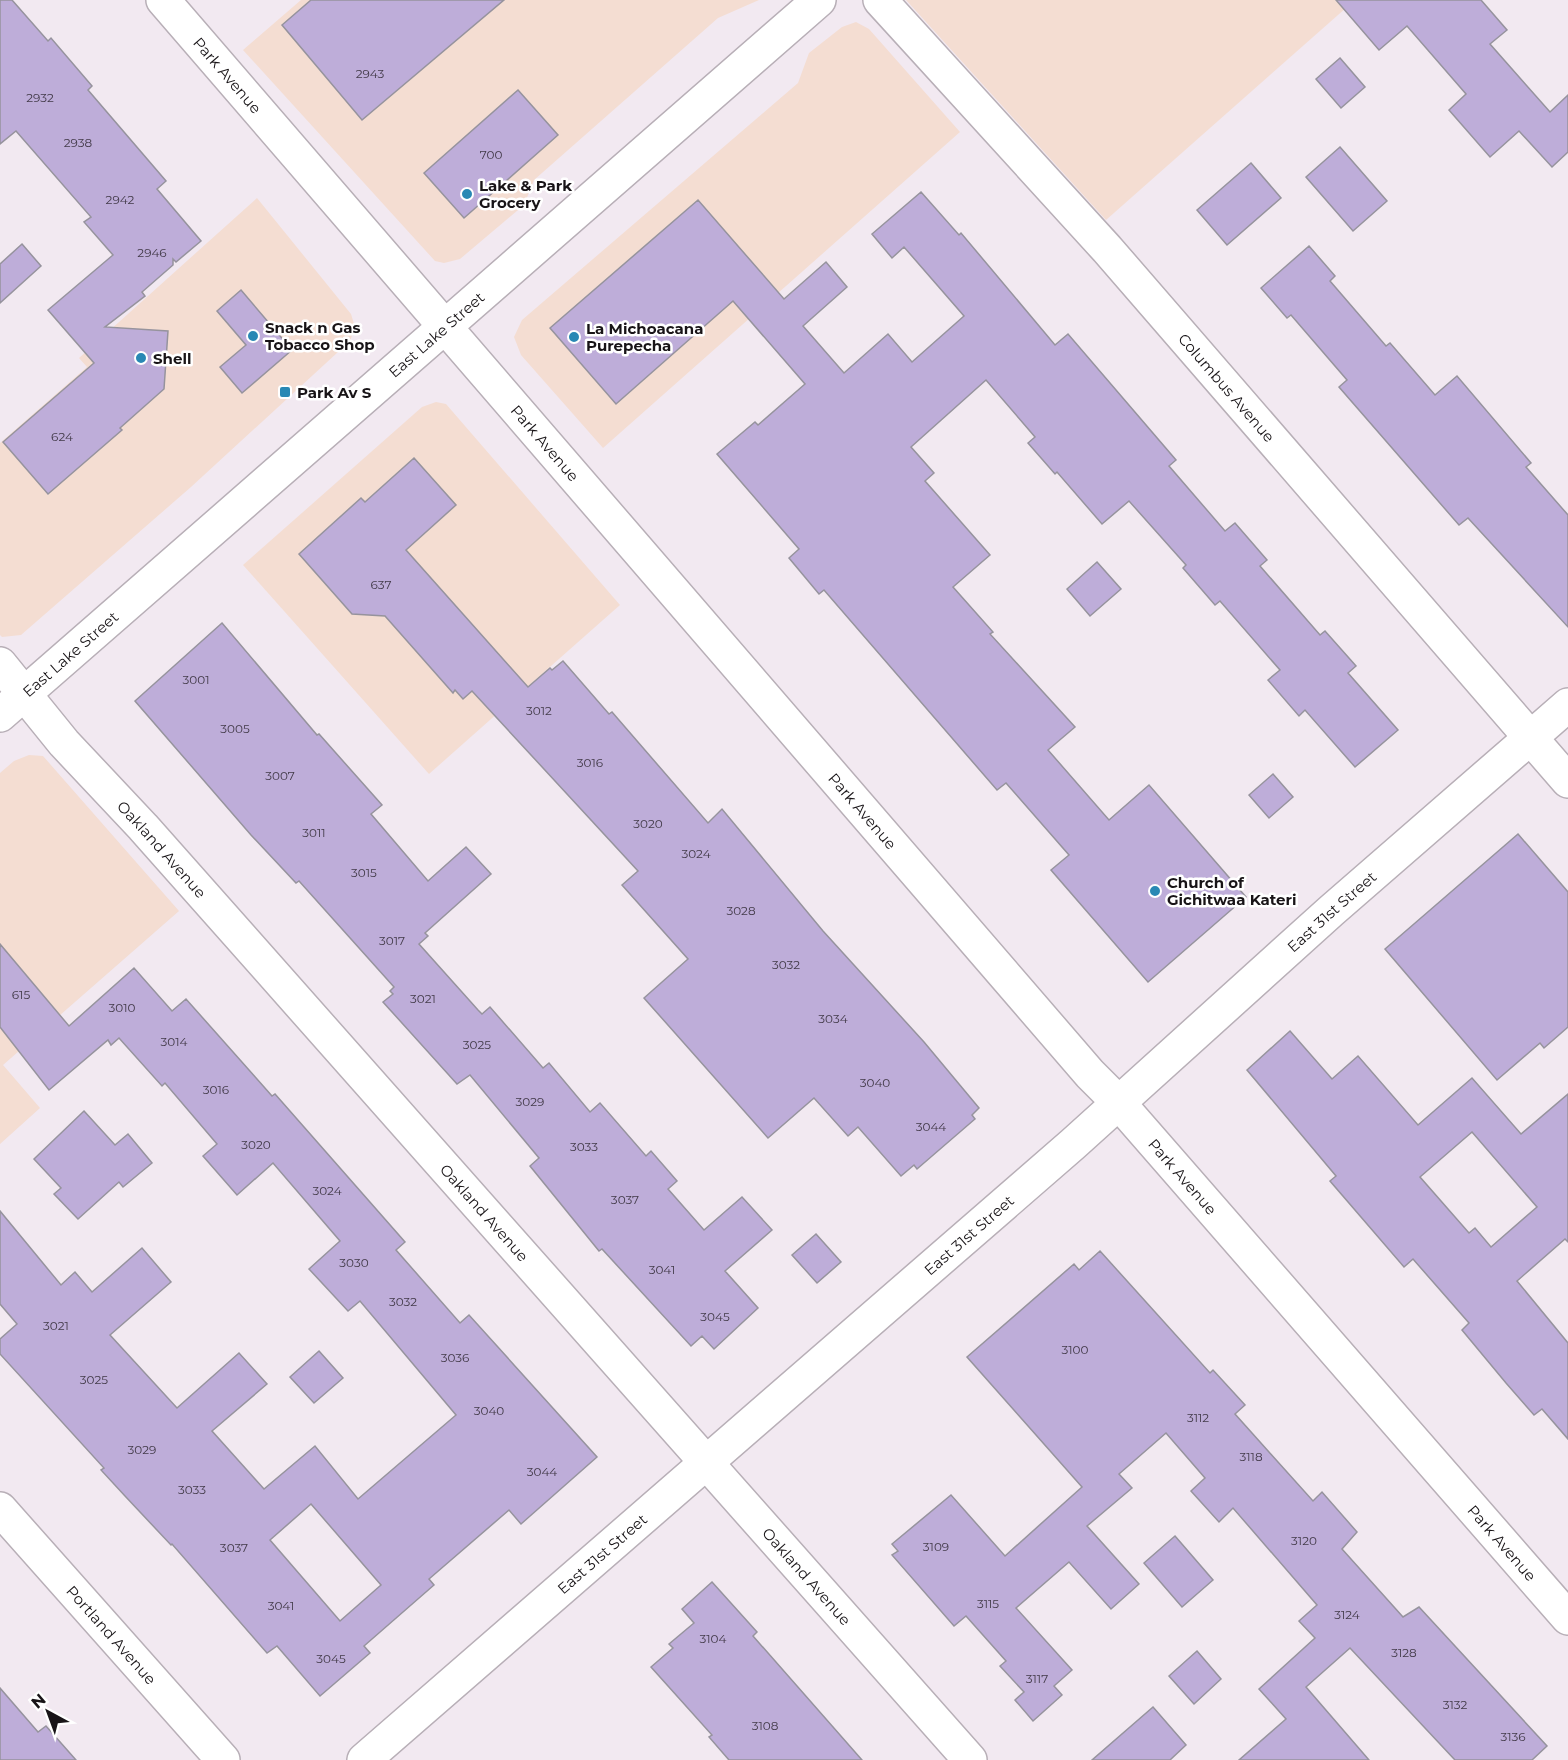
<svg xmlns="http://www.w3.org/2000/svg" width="1568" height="1760" font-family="Montserrat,sans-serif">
  <rect width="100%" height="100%" fill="#f2e9f1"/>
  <g fill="#f4ddd2">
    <path d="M 301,0 L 759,0 L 718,18 L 534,180 L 524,205 L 460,259 L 444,263 L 435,261 L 243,50 Z"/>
    <path d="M 906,0 L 1355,0 L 1106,220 Z"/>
    <path d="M 856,22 L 869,29 L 960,132 L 603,448 L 521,355 L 514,337 L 522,320 L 798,83 L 809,53 L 842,27 Z"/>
    <path d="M 257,198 L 351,314 L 355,327 L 350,341 L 191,487 L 21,635 L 2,637 L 0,635 L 0,443 L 87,367 L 79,358 Z"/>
    <path d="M 436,402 L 446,404 L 620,605 L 429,774 L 243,565 L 422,407 Z"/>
    <path d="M 29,755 L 43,756 L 179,911 L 3,1065 L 40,1108 L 0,1144 L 0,773 L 14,761 Z"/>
  </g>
  <g fill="#beadd9" stroke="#96939d" stroke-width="1.5" fill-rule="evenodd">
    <path d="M 0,0 L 12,0 L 48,41 L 51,38 L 92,86 L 88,90 L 166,181 L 157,189 L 201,241 L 176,262 L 173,259 L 173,265 L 142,292 L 145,296 L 105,327 L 168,331 L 164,389 L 120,428 L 122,430 L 48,494 L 3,442 L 94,363 L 48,310 L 113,255 L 84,222 L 91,217 L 16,131 L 0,144 Z"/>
    <path d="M 311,0 L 504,0 L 362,120 L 282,25 Z"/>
    <path d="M 1336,0 L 1481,0 L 1507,30 L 1490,44 L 1550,112 L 1568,95 L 1568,152 L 1552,167 L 1519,131 L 1490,157 L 1449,110 L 1466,94 L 1407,26 L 1379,50 Z"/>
    <path d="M 1340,58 L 1365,87 L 1341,108 L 1316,79 Z"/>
    <path d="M 518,90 L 558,135 L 464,218 L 424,173 Z"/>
    <path d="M 1340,147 L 1387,201 L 1353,231 L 1306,177 Z"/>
    <path d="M 1251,163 L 1281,198 L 1227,245 L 1197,210 Z"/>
    <path d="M 921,192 L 959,235 L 961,233 L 1055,345 L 1068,334 L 1176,460 L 1169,466 L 1225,531 L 1235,523 L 1267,560 L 1260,566 L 1320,635 L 1325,631 L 1356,666 L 1348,673 L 1398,730 L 1355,767 L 1305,710 L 1299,716 L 1268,680 L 1280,670 L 1220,601 L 1215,605 L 1183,568 L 1186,565 L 1129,501 L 1102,524 L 1057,472 L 1055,474 L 1028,443 L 1035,437 L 986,380 L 911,447 L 934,473 L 925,481 L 990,555 L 953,587 L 993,632 L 990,634 L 1075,727 L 1048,750 L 1109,820 L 1149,785 L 1246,897 L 1148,982 L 1051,870 L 1069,855 L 1006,783 L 997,790 L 824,590 L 819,594 L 789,558 L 799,549 L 717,454 L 755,422 L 758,425 L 805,384 L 733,301 L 616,404 L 550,328 L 698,200 L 784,299 L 826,262 L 847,287 L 803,326 L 844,373 L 888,334 L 912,362 L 964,316 L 904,247 L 892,258 L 872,234 Z"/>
    <path d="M 22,244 L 41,266 L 0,303 L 0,264 Z"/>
    <path d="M 1309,246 L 1335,276 L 1330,281 L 1386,346 L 1390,343 L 1435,395 L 1457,376 L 1531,463 L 1526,467 L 1568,515 L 1568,627 L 1468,518 L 1459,525 L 1339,387 L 1347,380 L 1291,315 L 1287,318 L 1261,288 Z"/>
    <path d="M 241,290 L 292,350 L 242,393 L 220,367 L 246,345 L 217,311 Z"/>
    <path d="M 414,458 L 456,505 L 406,550 L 528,687 L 550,668 L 552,670 L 563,661 L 609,714 L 612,712 L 708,823 L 722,809 L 823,931 L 924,1042 L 979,1108 L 972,1115 L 975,1119 L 917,1169 L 914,1165 L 901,1176 L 858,1127 L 848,1136 L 814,1098 L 768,1138 L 644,998 L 688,959 L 622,885 L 638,871 L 472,691 L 463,699 L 455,690 L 453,693 L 385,616 L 352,614 L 299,554 L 361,498 L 365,502 Z"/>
    <path d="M 1097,562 L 1121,589 L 1090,616 L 1067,589 Z"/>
    <path d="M 222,623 L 317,735 L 319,734 L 382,805 L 371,814 L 428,881 L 466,847 L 491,874 L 425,933 L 428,936 L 419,944 L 478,1010 L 482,1014 L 490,1007 L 543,1068 L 549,1063 L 590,1112 L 600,1103 L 646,1156 L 651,1151 L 677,1181 L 668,1189 L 704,1230 L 742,1197 L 772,1230 L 725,1271 L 758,1308 L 714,1349 L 702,1336 L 691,1346 L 602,1249 L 599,1251 L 530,1166 L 539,1158 L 470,1075 L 457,1084 L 383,1002 L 393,994 L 390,991 L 394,987 L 299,881 L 296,883 L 251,835 L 135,701 Z"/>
    <path d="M 1273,774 L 1293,797 L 1269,818 L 1249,795 Z"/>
    <path d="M 1518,834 L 1568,892 L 1568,1027 L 1544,1048 L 1540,1043 L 1497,1080 L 1385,949 Z"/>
    <path d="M 0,944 L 69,1026 L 134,968 L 172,1011 L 186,999 L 272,1096 L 275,1094 L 405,1242 L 396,1250 L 460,1323 L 469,1315 L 597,1457 L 521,1524 L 509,1510 L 429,1579 L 434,1585 L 364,1646 L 370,1653 L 320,1696 L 277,1646 L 267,1653 L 172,1544 L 171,1545 L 125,1496 L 101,1470 L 104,1468 L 0,1354 L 0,1339 L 17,1324 L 0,1304 L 0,1211 L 61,1285 L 75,1272 L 92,1292 L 142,1248 L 171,1282 L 110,1335 L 177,1408 L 239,1353 L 267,1384 L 212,1431 L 264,1489 L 315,1446 L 358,1499 L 456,1415 L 360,1301 L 348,1311 L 309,1269 L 340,1241 L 273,1163 L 237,1195 L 203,1156 L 217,1144 L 165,1083 L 162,1086 L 119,1038 L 111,1045 L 108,1040 L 49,1090 L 0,1027 ZM 311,1504 L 381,1585 L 340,1621 L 270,1540 Z"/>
    <path d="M 1290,1031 L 1332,1079 L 1358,1056 L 1418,1125 L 1472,1078 L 1521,1134 L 1568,1094 L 1568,1242 L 1565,1239 L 1517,1281 L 1568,1343 L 1568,1439 L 1542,1409 L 1534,1415 L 1506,1383 L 1462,1330 L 1469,1323 L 1413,1259 L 1404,1267 L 1330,1181 L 1336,1176 L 1247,1070 ZM 1472,1132 L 1537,1207 L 1491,1247 L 1475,1228 L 1469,1233 L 1420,1177 Z"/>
    <path d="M 84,1111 L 115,1145 L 128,1134 L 152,1163 L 123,1187 L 119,1182 L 78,1219 L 54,1194 L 61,1188 L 34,1159 Z"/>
    <path d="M 816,1234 L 841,1262 L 817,1283 L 792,1255 Z"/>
    <path d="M 1100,1251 L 1210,1373 L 1213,1370 L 1245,1405 L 1235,1414 L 1313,1501 L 1322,1492 L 1357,1532 L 1342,1549 L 1403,1617 L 1419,1607 L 1547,1746 L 1532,1760 L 1455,1760 L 1350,1648 L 1306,1687 L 1369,1760 L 1239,1760 L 1286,1719 L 1259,1689 L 1315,1638 L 1299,1621 L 1317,1605 L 1233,1508 L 1219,1522 L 1191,1491 L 1205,1478 L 1166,1433 L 1119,1474 L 1132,1488 L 1087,1526 L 1139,1584 L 1111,1609 L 1069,1562 L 1016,1608 L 1072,1670 L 1054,1686 L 1062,1695 L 1033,1721 L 1015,1700 L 1024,1692 L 1000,1666 L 1006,1661 L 966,1616 L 954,1626 L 892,1555 L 898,1551 L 892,1544 L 951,1495 L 1005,1556 L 1082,1487 L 967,1357 L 1074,1264 L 1079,1270 Z"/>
    <path d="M 319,1351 L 343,1378 L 314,1403 L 290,1377 Z"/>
    <path d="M 1175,1536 L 1213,1580 L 1182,1607 L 1144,1563 Z"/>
    <path d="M 712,1582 L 757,1632 L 753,1636 L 862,1760 L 729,1760 L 709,1737 L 712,1735 L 651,1667 L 673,1648 L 669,1644 L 694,1623 L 682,1609 Z"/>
    <path d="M 1197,1651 L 1221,1679 L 1194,1704 L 1169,1676 Z"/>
    <path d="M 0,1688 L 38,1732 L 46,1726 L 76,1760 L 0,1760 Z"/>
    <path d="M 1153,1707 L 1186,1745 L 1170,1760 L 1092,1760 Z"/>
  </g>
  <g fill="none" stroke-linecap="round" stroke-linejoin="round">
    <defs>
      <g id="street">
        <path id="s1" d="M 880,0 L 1107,249 L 1568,781"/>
        <path id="s2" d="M 0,664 L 64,743 L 143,827 L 970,1760"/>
      </g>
      <g id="secondary">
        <path id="s3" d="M 163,0 L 1090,1074 L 1118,1102 L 1568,1618"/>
        <path id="s4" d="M 0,715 L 819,0"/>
        <path id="s5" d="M 0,1509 L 223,1760"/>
        <path id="s6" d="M 364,1760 L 1073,1144 L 1331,911 L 1568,705"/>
      </g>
    </defs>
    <use href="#street" stroke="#b8afb7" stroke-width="36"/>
    <use href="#secondary" stroke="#b8afb7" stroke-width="36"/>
    <use href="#street" stroke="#fff" stroke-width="33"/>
    <use href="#secondary" stroke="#fff" stroke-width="33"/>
  </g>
  <g fill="#2988b4" stroke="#fff" stroke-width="2">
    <circle cx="467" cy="194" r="6"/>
    <circle cx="253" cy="336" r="6"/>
    <circle cx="574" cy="337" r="6"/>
    <circle cx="141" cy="358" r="6"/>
    <rect x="279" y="386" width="12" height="12" rx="3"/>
    <circle cx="1155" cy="891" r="6"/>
  </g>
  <g text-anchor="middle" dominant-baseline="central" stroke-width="5" stroke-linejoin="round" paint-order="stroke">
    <g font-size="12" fill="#423a48">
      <text x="370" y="73">2943</text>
      <text x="40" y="97">2932</text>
      <text x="78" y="142">2938</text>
      <text x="491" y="154">700</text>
      <text x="120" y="199">2942</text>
      <text x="152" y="252">2946</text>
      <text x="62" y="436">624</text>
      <text x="381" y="584">637</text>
      <text x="196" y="679">3001</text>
      <text x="539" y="710">3012</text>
      <text x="235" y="728">3005</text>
      <text x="590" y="762">3016</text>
      <text x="280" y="775">3007</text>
      <text x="648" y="823">3020</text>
      <text x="314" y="832">3011</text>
      <text x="696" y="853">3024</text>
      <text x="364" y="872">3015</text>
      <text x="741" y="910">3028</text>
      <text x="392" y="940">3017</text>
      <text x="786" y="964">3032</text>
      <text x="21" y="994">615</text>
      <text x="423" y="998">3021</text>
      <text x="122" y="1007">3010</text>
      <text x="833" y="1018">3034</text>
      <text x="174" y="1041">3014</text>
      <text x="477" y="1044">3025</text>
      <text x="875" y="1082">3040</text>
      <text x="216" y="1089">3016</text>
      <text x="530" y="1101">3029</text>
      <text x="931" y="1126">3044</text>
      <text x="256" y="1144">3020</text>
      <text x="584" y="1146">3033</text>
      <text x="327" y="1190">3024</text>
      <text x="625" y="1199">3037</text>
      <text x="354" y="1262">3030</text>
      <text x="662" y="1269">3041</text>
      <text x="403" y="1301">3032</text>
      <text x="715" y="1316">3045</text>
      <text x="56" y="1325">3021</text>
      <text x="1075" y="1349">3100</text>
      <text x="455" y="1357">3036</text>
      <text x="94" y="1379">3025</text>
      <text x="489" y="1410">3040</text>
      <text x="1198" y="1417">3112</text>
      <text x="142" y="1449">3029</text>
      <text x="1251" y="1456">3118</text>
      <text x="542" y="1471">3044</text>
      <text x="192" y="1489">3033</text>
      <text x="1304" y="1540">3120</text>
      <text x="936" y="1546">3109</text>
      <text x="234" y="1547">3037</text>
      <text x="988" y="1603">3115</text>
      <text x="281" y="1605">3041</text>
      <text x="1347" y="1614">3124</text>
      <text x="713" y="1638">3104</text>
      <text x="1404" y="1652">3128</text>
      <text x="331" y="1658">3045</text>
      <text x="1037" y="1678">3117</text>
      <text x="1455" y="1704">3132</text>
      <text x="765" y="1725">3108</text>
      <text x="1513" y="1736">3136</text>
    </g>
    <g font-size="15" fill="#181417" stroke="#fff">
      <text stroke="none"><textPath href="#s3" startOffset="99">Park Avenue</textPath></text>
      <text stroke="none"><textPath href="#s4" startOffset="579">East Lake Street</textPath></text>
      <text stroke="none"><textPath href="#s1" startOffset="520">Columbus Avenue</textPath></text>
      <text stroke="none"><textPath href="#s3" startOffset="585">Park Avenue</textPath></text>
      <text stroke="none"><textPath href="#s4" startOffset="93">East Lake Street</textPath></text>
      <text stroke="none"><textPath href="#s3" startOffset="1071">Park Avenue</textPath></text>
      <text stroke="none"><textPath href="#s2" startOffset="246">Oakland Avenue</textPath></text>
      <text stroke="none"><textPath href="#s6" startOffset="1287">East 31st Street</textPath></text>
      <text stroke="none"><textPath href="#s3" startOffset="1557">Park Avenue</textPath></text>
      <text stroke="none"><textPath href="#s2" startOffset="732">Oakland Avenue</textPath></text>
      <text stroke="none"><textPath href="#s6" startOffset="801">East 31st Street</textPath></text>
      <text stroke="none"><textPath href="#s3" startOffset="2043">Park Avenue</textPath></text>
      <text stroke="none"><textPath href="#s6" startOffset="315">East 31st Street</textPath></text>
      <text stroke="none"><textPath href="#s2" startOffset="1218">Oakland Avenue</textPath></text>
      <text stroke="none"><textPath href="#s5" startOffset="168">Portland Avenue</textPath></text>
    </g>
    <g font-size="15" font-weight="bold" fill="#181417" stroke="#fff" text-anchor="start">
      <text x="479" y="185">Lake &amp; Park<tspan x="479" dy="17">Grocery</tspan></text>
      <text x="265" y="327">Snack n Gas<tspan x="265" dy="17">Tobacco Shop</tspan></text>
      <text x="586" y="328">La Michoacana<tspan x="586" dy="17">Purepecha</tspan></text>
      <text x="153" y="358">Shell</text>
      <text x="297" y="392">Park Av S</text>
      <text x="1167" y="882">Church of<tspan x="1167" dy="17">Gichitwaa Kateri</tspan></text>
    </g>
  </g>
  <g transform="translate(48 1712) rotate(319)" stroke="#ffffff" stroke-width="4.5" paint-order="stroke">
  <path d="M0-4.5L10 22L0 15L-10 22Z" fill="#181417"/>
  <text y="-9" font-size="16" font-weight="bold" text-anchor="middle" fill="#181417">N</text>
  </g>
</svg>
